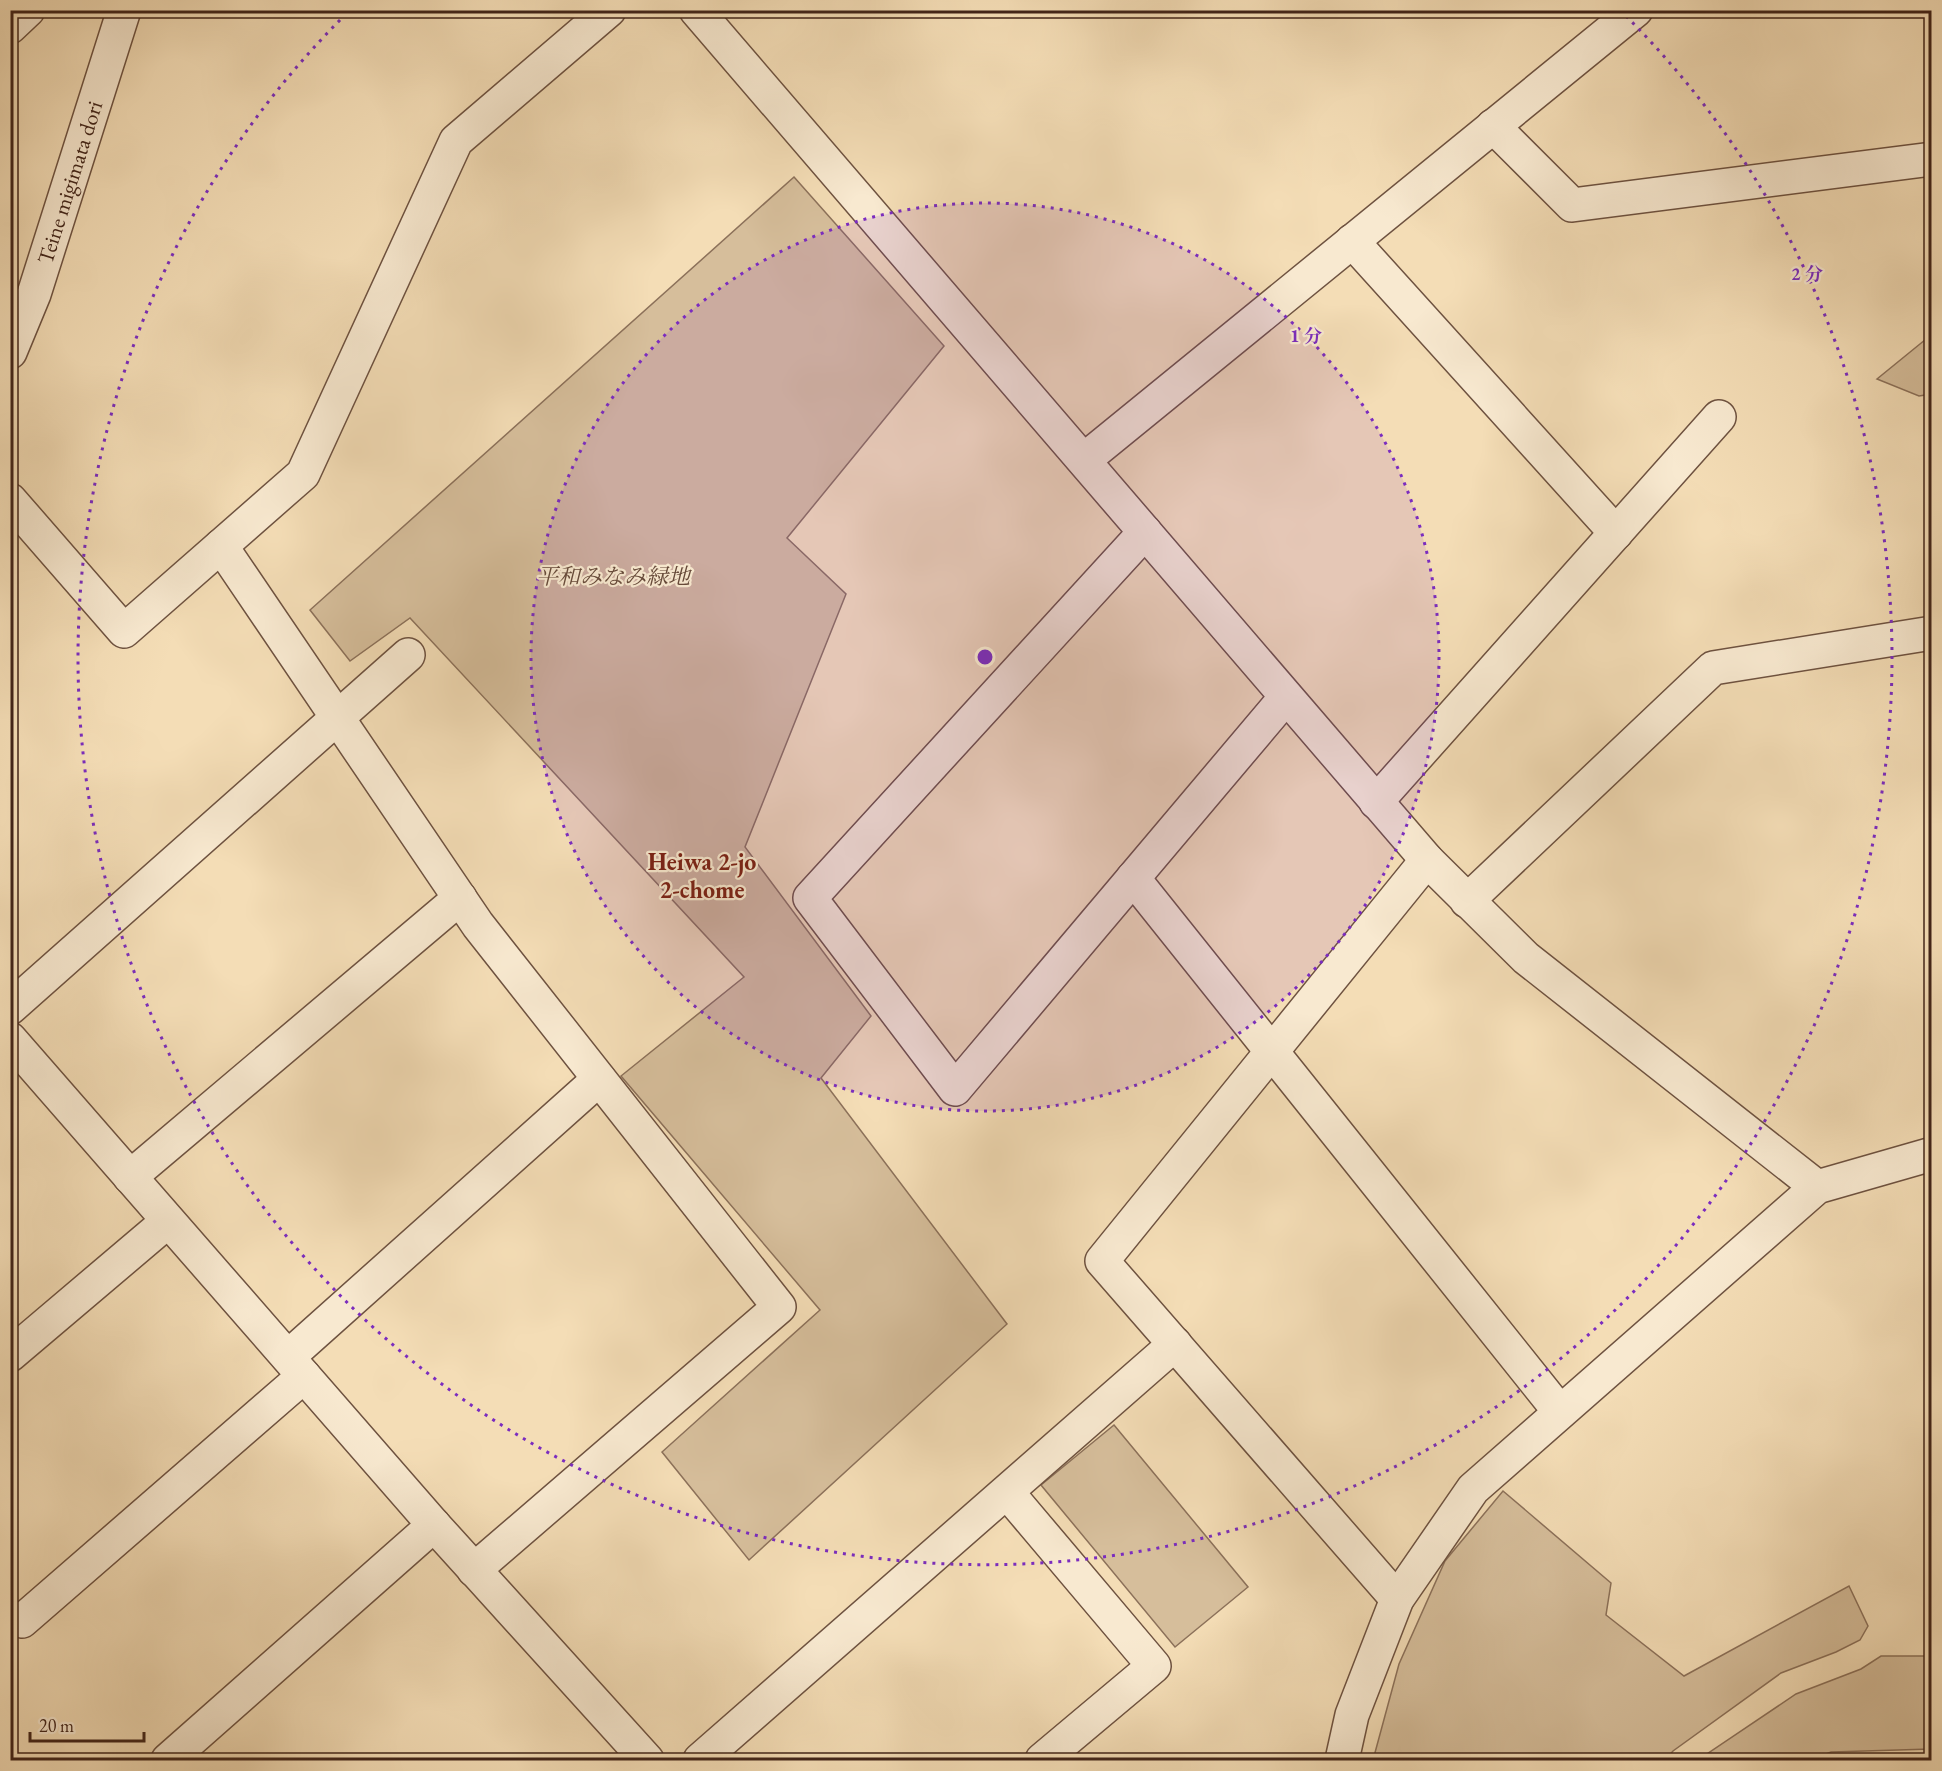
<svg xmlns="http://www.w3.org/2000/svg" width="1942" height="1771" font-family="'EB Garamond','Noto Serif JP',serif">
  <rect width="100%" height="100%" fill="#f4ddb6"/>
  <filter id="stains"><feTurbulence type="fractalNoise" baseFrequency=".00333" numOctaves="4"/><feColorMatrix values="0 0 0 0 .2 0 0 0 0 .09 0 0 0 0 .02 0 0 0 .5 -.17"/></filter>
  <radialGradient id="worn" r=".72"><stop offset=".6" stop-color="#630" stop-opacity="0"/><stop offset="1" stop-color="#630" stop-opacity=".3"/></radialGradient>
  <g fill="#d6be9b" stroke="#8c715a" stroke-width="1.5">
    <path d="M 794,177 L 944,346 L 787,538 L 846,594 L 745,847 L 871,1016 L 821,1078 L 1007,1324 L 749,1560 L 662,1452 L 820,1310 L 621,1076 L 744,977 L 410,618 L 350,661 L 310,610 Z"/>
    <path d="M 1931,335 L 1931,394 L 1919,396 L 1877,379 Z"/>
    <path d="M 1114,1425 L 1248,1587 L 1175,1647 L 1041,1485 Z"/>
    <path d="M 1503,1491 L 1611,1583 L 1606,1615 L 1684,1676 L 1849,1586 L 1868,1626 L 1860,1640 L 1836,1652 L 1781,1673 L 1673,1751 L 1665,1760 L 1373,1760 L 1399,1664 L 1445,1561 Z"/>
    <path d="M 1881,1656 L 1931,1656 L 1931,1749 L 1831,1752 L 1811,1760 L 1698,1760 L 1796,1694 L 1861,1669 Z"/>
  </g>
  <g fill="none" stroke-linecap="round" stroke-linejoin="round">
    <defs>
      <g id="minor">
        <path d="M 696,10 L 1427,860 L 1526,958 L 1817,1187"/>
        <path d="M 10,27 L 28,10"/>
        <path d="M 1493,126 L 1572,205 L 1932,159"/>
        <path d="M 1352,241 L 1616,533"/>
        <path d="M 1084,460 L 1636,10"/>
        <path d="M 10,500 L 124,631 L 303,474 L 456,141 L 609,10"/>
        <path d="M 1145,532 L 810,898 L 955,1089 L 1286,697"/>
        <path d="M 221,546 L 478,925 L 779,1307 L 474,1570"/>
        <path d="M 1376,802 L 1719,417"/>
        <path d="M 1133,878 L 1560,1412"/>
        <path d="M 1467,901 L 1713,668 L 1932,633"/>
        <path d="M 10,1008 L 408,655"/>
        <path d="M 10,1039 L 434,1525 L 647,1760"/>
        <path d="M 130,1177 L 460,898"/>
        <path d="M 10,1355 L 168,1221"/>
        <path d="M 288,1357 L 599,1079"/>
        <path d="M 1007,1492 L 1154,1666 L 1042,1760"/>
        <path d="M 1397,1599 L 1102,1261 L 1427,860"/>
        <path d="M 22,1621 L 304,1376"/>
        <path d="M 168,1760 L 434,1525"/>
        <path d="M 700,1760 L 1175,1344"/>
        <path d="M 1342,1760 L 1352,1715 L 1397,1599 L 1473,1489 L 1817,1187 L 1932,1154"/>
      </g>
      <g id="tertiary">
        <path id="s1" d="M 10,352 L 34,294 L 124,10"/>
      </g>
    </defs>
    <use href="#minor" stroke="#6e5240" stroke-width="36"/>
    <use href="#tertiary" stroke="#6e5240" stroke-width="36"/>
    <use href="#minor" stroke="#f8e9d0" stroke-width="33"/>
    <use href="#tertiary" stroke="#f8e9d0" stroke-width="33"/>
  </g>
  <circle cx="985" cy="657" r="454" fill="#7b2cbf" fill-opacity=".12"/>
  <g fill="none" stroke="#7b2cbf" stroke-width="3" stroke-dasharray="3 6">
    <circle cx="985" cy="657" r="454"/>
    <path d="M1626 16A907 907 0 1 1 344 16"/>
  </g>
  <g text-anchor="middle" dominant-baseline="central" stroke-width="4.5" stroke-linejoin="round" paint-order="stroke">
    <g font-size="22" fill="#412419" stroke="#f8e9d0">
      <text stroke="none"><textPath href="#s1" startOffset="180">Teine migimata dori</textPath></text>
    </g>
    <g font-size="22" font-style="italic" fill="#664a3a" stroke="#f8e9d0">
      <text x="613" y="576">平和みなみ緑地</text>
    </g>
    <g font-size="24" font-weight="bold" fill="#7a1f14" stroke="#f8e9d0">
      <text x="702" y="861">Heiwa 2-jo<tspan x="702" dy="28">2-chome</tspan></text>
    </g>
  </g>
  <circle cx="985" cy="657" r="9" fill="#7b2cbf" stroke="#f8e9d0" stroke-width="3"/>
  <g font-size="18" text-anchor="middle" font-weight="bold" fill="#7b2cbf" stroke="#f8e9d0" stroke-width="4.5" stroke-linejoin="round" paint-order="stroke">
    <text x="1807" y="280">2 分</text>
    <text x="1306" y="342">1 分</text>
  </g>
  <rect width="1942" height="1771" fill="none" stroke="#f4ddb6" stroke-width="36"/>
  <rect x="12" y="12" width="1918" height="1747" fill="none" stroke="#412419" stroke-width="3"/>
  <rect x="18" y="18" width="1906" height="1735" fill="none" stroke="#412419" stroke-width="1.5"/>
  <path d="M30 1732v9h114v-9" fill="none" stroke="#412419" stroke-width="3"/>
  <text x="39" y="1732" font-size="18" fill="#412419" stroke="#f8e9d0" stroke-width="4.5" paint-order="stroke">20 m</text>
  <rect width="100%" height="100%" filter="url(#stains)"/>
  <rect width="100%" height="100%" fill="url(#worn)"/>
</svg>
